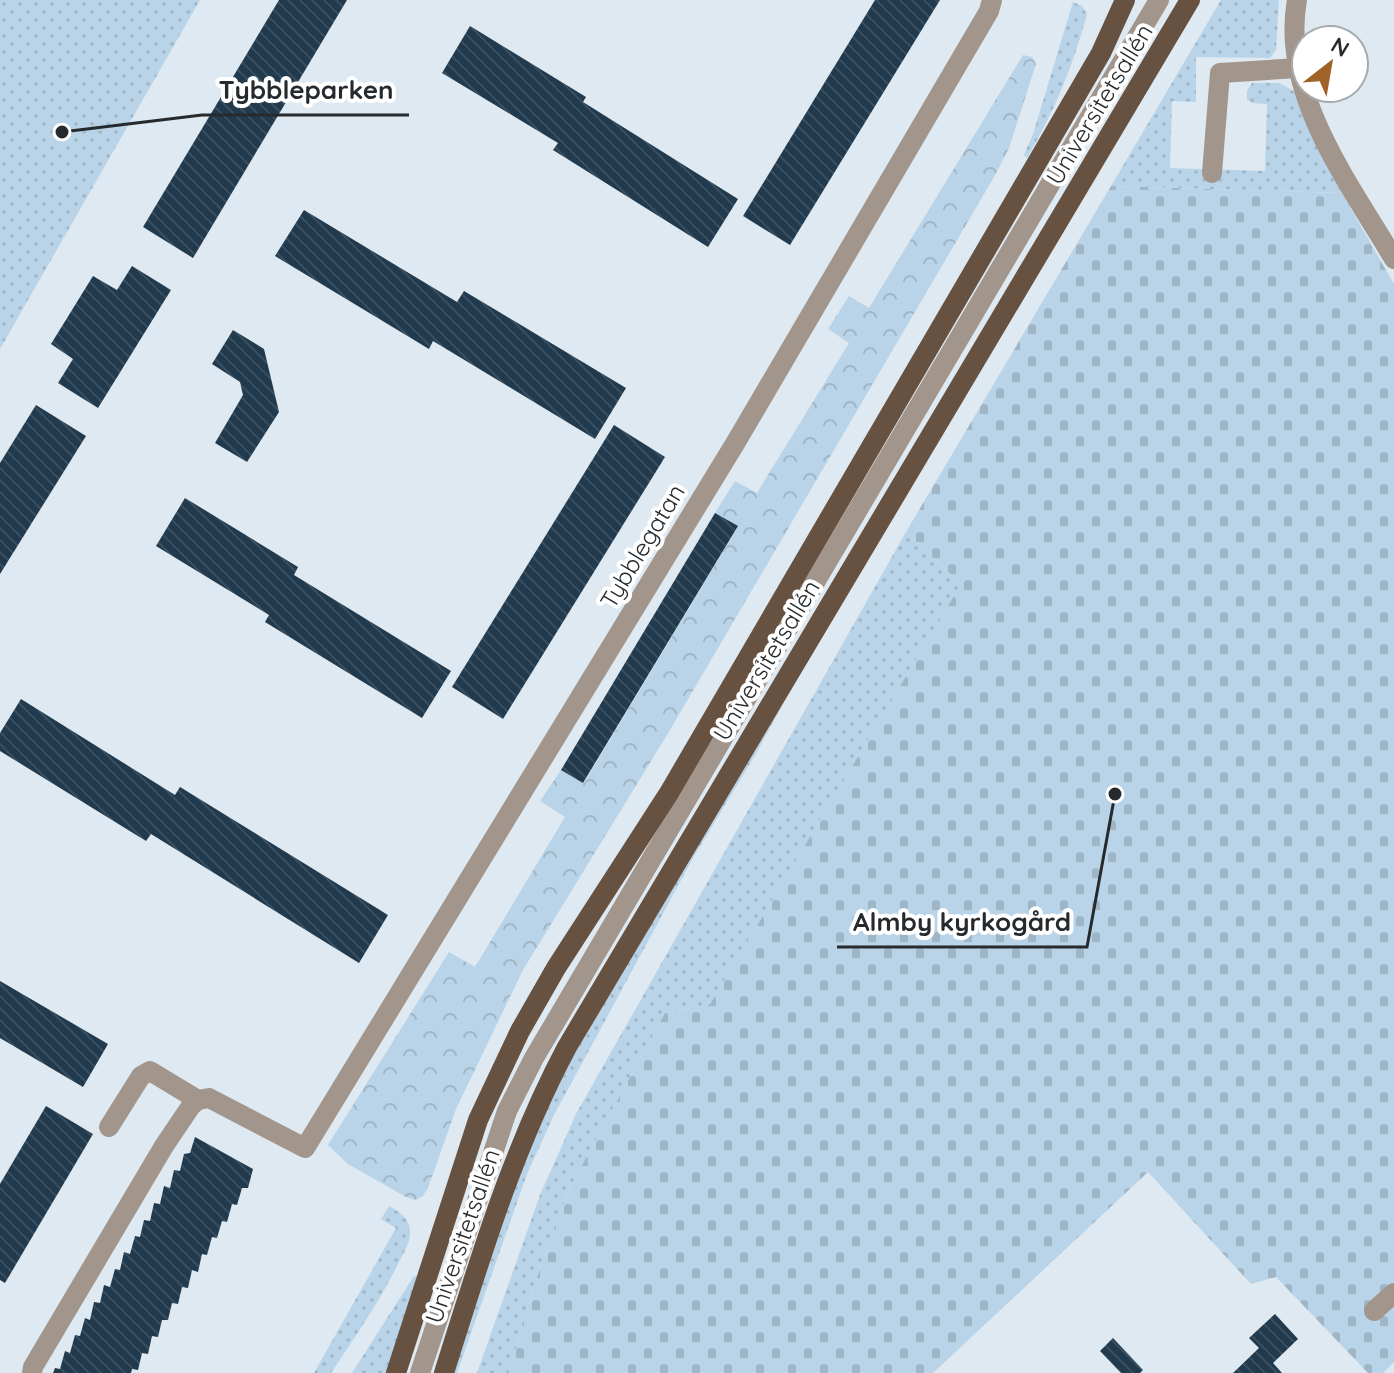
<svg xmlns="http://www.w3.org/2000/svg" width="1394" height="1373" font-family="Quicksand,sans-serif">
  <defs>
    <pattern id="grass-dots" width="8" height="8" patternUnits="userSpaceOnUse" patternTransform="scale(2)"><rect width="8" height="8" fill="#b9d4e8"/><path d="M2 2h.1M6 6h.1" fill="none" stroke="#9fb6c7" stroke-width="1.8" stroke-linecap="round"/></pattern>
    <pattern id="forest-crowns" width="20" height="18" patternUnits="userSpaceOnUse" patternTransform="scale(2)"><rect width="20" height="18" fill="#b9d4e8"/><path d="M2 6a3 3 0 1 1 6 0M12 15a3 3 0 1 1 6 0" fill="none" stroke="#9fb6c7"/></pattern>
    <pattern id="cemetery-stones" width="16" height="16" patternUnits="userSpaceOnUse" patternTransform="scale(2)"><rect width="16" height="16" fill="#b9d4e8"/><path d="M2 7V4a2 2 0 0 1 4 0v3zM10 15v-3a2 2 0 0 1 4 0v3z" fill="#9fb6c7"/></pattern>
    <pattern id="building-back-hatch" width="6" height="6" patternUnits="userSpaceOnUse" patternTransform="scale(2)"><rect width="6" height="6" fill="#223a4d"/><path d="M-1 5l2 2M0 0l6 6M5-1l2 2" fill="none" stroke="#394e5e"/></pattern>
  </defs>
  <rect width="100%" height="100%" fill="#dee9f1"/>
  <g fill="url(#grass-dots)">
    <path d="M 0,0 L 200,0 L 0,349 Z"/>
    <path d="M 1221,0 L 1279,0 L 1276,50 L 1270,58 L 1196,57 L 1196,102 L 1172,101 L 1170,168 L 1265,171 L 1267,104 L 1252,103 L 1247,99 L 1247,91 L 1252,83 L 1279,83 L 1294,91 L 1322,158 L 1342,193 L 1111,186 Z"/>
    <path d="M 1073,2 L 1082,6 L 1087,14 C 1073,66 1054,112 1027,158 L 1024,155 L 1033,134 Z"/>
    <path d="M 906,532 L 961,584 L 710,1004 L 665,1013 L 569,1189 L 532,1291 L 509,1373 L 477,1373 L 540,1195 L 576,1114 Z"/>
    <path d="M 784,702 L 757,752 L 693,858 L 554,1115 L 527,1174 L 457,1373 L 447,1373 L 511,1179 L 560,1073 Z"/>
    <path d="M 389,1206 C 400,1212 411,1219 410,1234 C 410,1243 403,1254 399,1262 C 380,1301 355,1337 331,1373 L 314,1373 L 396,1228 L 381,1219 Z"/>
    <path d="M 414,1276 L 420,1276 L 391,1373 L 352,1373 Z"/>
  </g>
  <path fill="url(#forest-crowns)" d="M 1023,55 L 1032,57 L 1036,64 L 1009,148 L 994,177 L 667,735 L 523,970 L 456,1109 L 428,1188 L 423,1196 L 415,1200 L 406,1197 L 348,1164 L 328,1145 L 449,952 L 475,967 L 565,817 L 540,801 L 561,770 L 584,783 L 738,527 L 715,513 L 735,481 L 757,493 L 849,343 L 828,329 L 849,296 L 869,308 Z"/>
  <path fill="url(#cemetery-stones)" d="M 1111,186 L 1342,193 L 1394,284 L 1394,1362 L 1383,1373 L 1368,1373 L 1276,1277 L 1251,1284 L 1148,1172 L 933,1373 L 509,1373 L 532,1291 L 569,1189 L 665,1013 L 710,1004 L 961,584 L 906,532 Z"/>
  <g fill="url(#building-back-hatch)">
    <path d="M 279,0 L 347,0 L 193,258 L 143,227 Z"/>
    <path d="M 875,0 L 940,0 L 790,245 L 743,216 Z"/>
    <path d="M 470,26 L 586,97 L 583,102 L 738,199 L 708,247 L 553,150 L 558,143 L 442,73 Z"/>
    <path d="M 304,210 L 457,302 L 464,291 L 626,388 L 595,439 L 433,341 L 429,349 L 275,256 Z"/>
    <path d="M 132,266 L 171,290 L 98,408 L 58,383 L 73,359 L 51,344 L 93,276 L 117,290 Z"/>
    <path d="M 233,330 L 264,349 L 279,412 L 247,462 L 215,443 L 243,395 L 240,382 L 212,364 Z"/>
    <path d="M 36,405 L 86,436 L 0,574 L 0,463 Z"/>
    <path d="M 614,425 L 665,457 L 503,719 L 452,687 Z"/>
    <path d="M 185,498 L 298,567 L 294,575 L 451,671 L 422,718 L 265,622 L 269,615 L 156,546 Z"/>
    <path d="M 715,513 L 738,526 L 583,783 L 561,770 Z"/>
    <path d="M 21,699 L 175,795 L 180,787 L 388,915 L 359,963 L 151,834 L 146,841 L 0,751 L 0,733 Z"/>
    <path d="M 0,981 L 108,1044 L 83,1087 L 0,1038 Z"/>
    <path d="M 46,1106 L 93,1134 L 5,1283 L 0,1280 L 0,1184 Z"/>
    <path d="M 195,1137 L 253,1169 L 248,1188 L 242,1188 L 237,1205 L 232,1204 L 227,1222 L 222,1221 L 217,1238 L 212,1237 L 207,1255 L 202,1254 L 198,1272 L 192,1270 L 188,1288 L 182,1287 L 178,1304 L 172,1303 L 168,1320 L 162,1320 L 158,1337 L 152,1336 L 148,1354 L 142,1353 L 138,1370 L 132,1369 L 131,1373 L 53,1373 L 55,1368 L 60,1369 L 65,1351 L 70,1353 L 75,1335 L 80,1336 L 85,1318 L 90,1320 L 94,1302 L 100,1303 L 104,1285 L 110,1287 L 115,1269 L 120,1270 L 124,1252 L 130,1254 L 135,1236 L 140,1237 L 144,1220 L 150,1221 L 154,1203 L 160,1204 L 164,1186 L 170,1188 L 174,1170 L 180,1171 L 184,1154 L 190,1153 Z"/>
    <path d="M 1275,1314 L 1298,1339 L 1273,1363 L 1282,1373 L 1233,1373 L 1259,1348 L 1249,1338 Z"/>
    <path d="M 1113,1338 L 1143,1370 L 1140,1373 L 1121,1373 L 1100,1351 Z"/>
  </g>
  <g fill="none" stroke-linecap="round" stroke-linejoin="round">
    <g stroke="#a1958c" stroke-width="20">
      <path d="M 1297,0 C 1280,93 1349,183 1394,259"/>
      <path d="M 1212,173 L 1220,73 L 1298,68"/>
      <path d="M 198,1100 L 209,1098 L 305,1148 L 736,442 L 989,11 L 992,0"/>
      <path d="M 1374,1311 L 1394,1293"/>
      <path d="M 32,1373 L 33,1367 L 164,1146 L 191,1106 L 198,1100 L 150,1071 L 141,1076 L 109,1127"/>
      <path d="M 420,1373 L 507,1111 L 534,1058 L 1159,0"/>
    </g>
    <g stroke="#675242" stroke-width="20">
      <path d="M 396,1373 L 478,1120 L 520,1031 L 556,968 L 669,793 L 1101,53 L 1125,0"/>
      <path d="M 444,1373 C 479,1262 512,1150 567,1047 L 1190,0"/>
    </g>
  </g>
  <g text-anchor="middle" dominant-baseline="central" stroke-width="8" stroke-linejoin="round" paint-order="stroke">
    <g font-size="24" fill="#262a2d" stroke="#fff">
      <text transform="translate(1099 104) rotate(-59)">Universitetsallén</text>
      <text transform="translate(642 546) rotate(-59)">Tybblegatan</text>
      <text transform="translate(766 660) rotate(-59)">Universitetsallén</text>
      <text transform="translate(462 1236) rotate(-71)">Universitetsallén</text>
    </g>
  </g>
  <path fill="none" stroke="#262a2d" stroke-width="3" d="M62 132L202 115H409M1115 794L1087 947H837"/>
  <g fill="#262a2d" stroke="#fff" stroke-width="3">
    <circle cx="62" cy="132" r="8"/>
    <circle cx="1115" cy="794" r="8"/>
  </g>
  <g font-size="26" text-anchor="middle" font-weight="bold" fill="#262a2d" stroke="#fff" stroke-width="8" stroke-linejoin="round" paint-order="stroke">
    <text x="306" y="99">Tybbleparken</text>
    <text x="962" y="931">Almby kyrkogård</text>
  </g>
  <g transform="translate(1330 64) rotate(31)"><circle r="38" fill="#ffffff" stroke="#a8aaab" stroke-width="2"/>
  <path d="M0-6L14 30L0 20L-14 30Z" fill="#a06227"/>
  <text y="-12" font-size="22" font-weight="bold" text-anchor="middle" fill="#262a2d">N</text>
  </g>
</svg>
